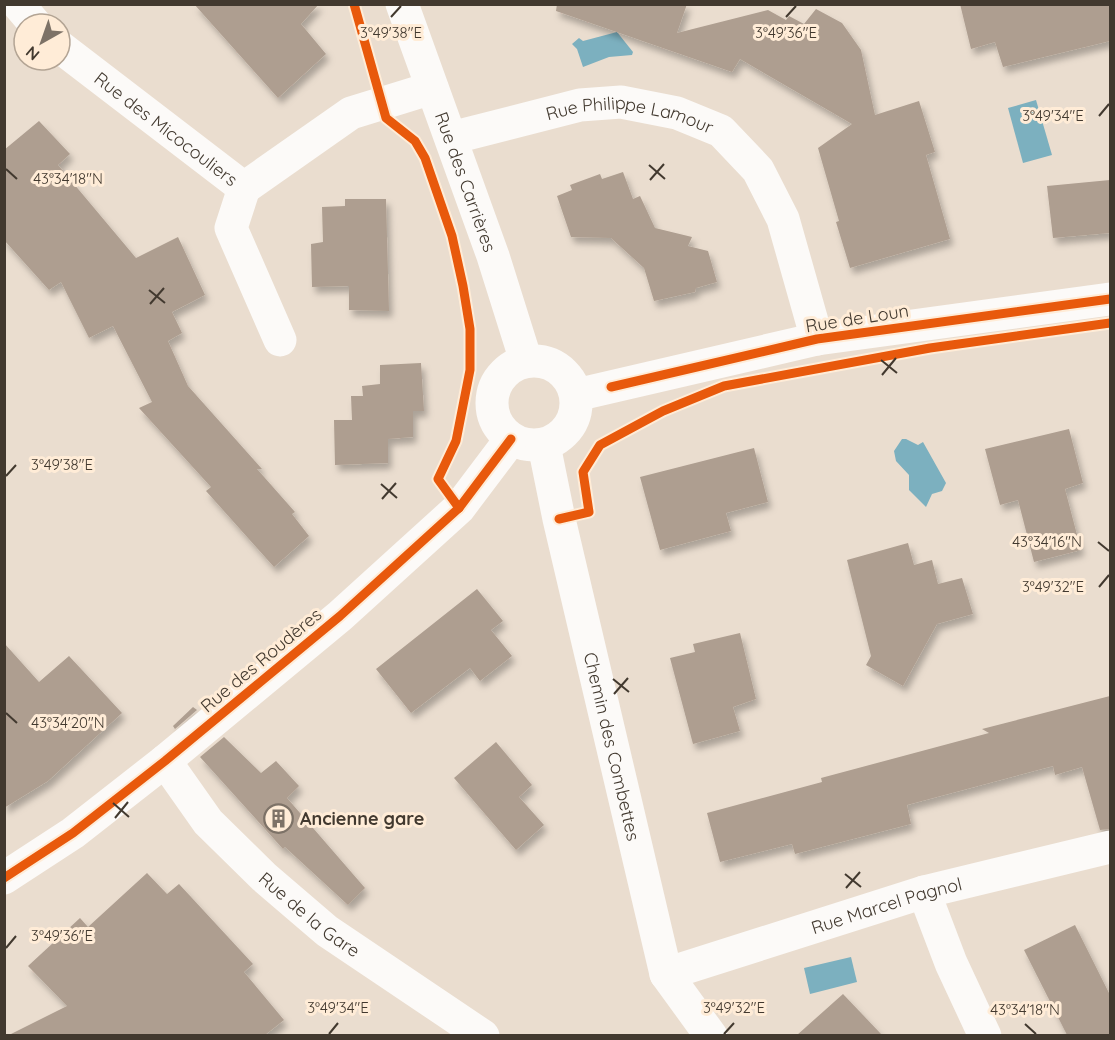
<svg xmlns="http://www.w3.org/2000/svg" width="1115" height="1040" font-family="Quicksand,sans-serif">
  <defs>
    <filter id="shadow"><feDropShadow dx="3.5" dy="6" stdDeviation="3" flood-color="#0004"/></filter>
  </defs>
  <rect width="100%" height="100%" fill="#eaddcf"/>
  <g fill="#7cb0bf">
    <path d="M 617,32 L 633,52 L 632,55 L 609,57 L 583,67 L 577,49 L 572,44 L 579,38 L 583,41 Z"/>
    <path d="M 1036,100 L 1052,155 L 1023,163 L 1008,108 Z"/>
    <path d="M 902,439 L 906,439 L 918,445 L 923,442 L 946,483 L 942,491 L 932,494 L 926,507 L 909,490 L 909,475 L 896,461 L 894,451 Z"/>
    <path d="M 851,957 L 857,982 L 810,994 L 804,968 Z"/>
  </g>
  <g fill="#ae9e90" filter="url(#shadow)">
    <path d="M 194,4 L 319,4 L 301,24 L 326,54 L 278,98 Z"/>
    <path d="M 557,4 L 687,4 L 677,33 L 768,10 L 786,20 L 789,16 L 804,24 L 816,9 L 842,23 L 861,50 L 875,115 L 919,101 L 935,152 L 926,155 L 950,239 L 850,268 L 836,222 L 839,221 L 818,148 L 852,124 L 740,59 L 732,72 L 556,11 Z"/>
    <path d="M 960,4 L 1110,4 L 1110,41 L 1003,67 L 995,42 L 971,49 Z"/>
    <path d="M 39,121 L 70,154 L 58,165 L 136,258 L 178,237 L 205,295 L 172,312 L 182,333 L 168,341 L 188,386 L 262,469 L 257,469 L 295,512 L 292,514 L 309,536 L 274,567 L 206,491 L 211,487 L 139,408 L 152,402 L 113,326 L 89,338 L 61,282 L 49,290 L 4,240 L 4,150 Z"/>
    <path d="M 623,172 L 633,199 L 640,196 L 655,228 L 692,237 L 688,246 L 708,251 L 717,282 L 696,288 L 695,292 L 654,301 L 644,268 L 611,238 L 571,237 L 557,196 L 572,190 L 570,185 L 600,174 L 602,179 Z"/>
    <path d="M 1110,180 L 1110,233 L 1053,238 L 1047,186 Z"/>
    <path d="M 345,199 L 386,199 L 389,311 L 349,310 L 349,286 L 312,287 L 311,244 L 323,242 L 322,207 L 345,206 Z"/>
    <path d="M 421,363 L 424,411 L 413,411 L 413,437 L 388,439 L 388,463 L 335,465 L 334,420 L 352,420 L 351,396 L 363,396 L 362,386 L 380,384 L 380,365 Z"/>
    <path d="M 1069,429 L 1083,483 L 1065,489 L 1081,550 L 1034,562 L 1018,500 L 1000,505 L 985,449 Z"/>
    <path d="M 754,448 L 768,502 L 726,513 L 731,531 L 660,550 L 640,477 Z"/>
    <path d="M 908,543 L 914,565 L 932,560 L 938,584 L 962,578 L 973,614 L 937,624 L 903,686 L 866,665 L 871,656 L 847,560 Z"/>
    <path d="M 477,589 L 503,621 L 491,630 L 512,656 L 480,681 L 470,668 L 411,713 L 376,669 Z"/>
    <path d="M 740,633 L 756,699 L 733,707 L 740,731 L 693,744 L 670,658 L 695,652 L 693,644 Z"/>
    <path d="M 4,643 L 39,682 L 69,656 L 122,713 L 48,781 L 4,808 Z"/>
    <path d="M 1110,696 L 1110,829 L 1100,830 L 1082,767 L 1055,775 L 1053,766 L 907,805 L 911,824 L 795,854 L 792,844 L 720,862 L 707,813 L 822,782 L 821,778 L 989,733 L 982,729 Z"/>
    <path d="M 193,707 L 197,710 L 175,729 L 173,726 Z"/>
    <path d="M 224,737 L 261,773 L 276,761 L 299,786 L 287,798 L 365,888 L 348,905 L 285,847 L 283,849 L 200,757 Z"/>
    <path d="M 496,742 L 532,785 L 519,797 L 544,825 L 516,850 L 454,778 Z"/>
    <path d="M 147,873 L 167,894 L 179,884 L 253,964 L 244,972 L 284,1020 L 265,1035 L 9,1035 L 67,1006 L 28,966 L 80,918 L 88,927 Z"/>
    <path d="M 1075,925 L 1110,995 L 1110,1035 L 1067,1035 L 1024,950 Z"/>
    <path d="M 843,994 L 882,1035 L 797,1035 Z"/>
  </g>
  <g fill="none" stroke-linecap="round" stroke-linejoin="round">
    <g stroke="#fcfaf8" stroke-width="33">
      <path d="M 18,4 L 35,24"/>
      <path id="s1" d="M 402,4 L 493,256 L 526,361"/>
      <path id="s2" d="M 60,47 L 244,188 L 351,113 L 432,88"/>
      <path id="s3" d="M 451,138 L 580,105 L 621,102 L 677,113 L 721,131 L 758,170 L 783,219 L 817,339"/>
      <path d="M 244,188 L 231,228 L 280,340"/>
      <circle cx="534" cy="403" r="42"/>
      <path d="M 576,395 L 817,339 L 1110,299"/>
      <path id="s4" d="M 544,445 L 559,519 L 666,974 L 711,1036"/>
      <path id="s5" d="M 165,761 L 208,822 L 264,877 L 327,931 L 483,1036"/>
      <path d="M 4,878 L 73,833 L 165,761 L 340,616 L 459,508 L 511,439"/>
      <path d="M 924,892 L 951,963 L 985,1036"/>
      <path id="s6" d="M 666,974 L 924,892 L 1110,847"/>
    </g>
    <defs>
      <g id="cycleway">
        <path d="M 354,4 L 386,118 L 415,141 L 425,158 L 452,236 L 463,286 L 470,329 L 470,370 L 456,441 L 438,479 L 459,508"/>
        <path d="M 611,387 L 817,339 L 1110,299"/>
        <path d="M 559,519 L 589,512 L 583,472 L 600,445 L 663,411 L 724,386 L 930,348 L 1110,323"/>
        <path d="M 4,878 L 73,833 L 165,761 L 340,616 L 459,508 L 511,439"/>
      </g>
    </defs>
    <use href="#cycleway" stroke="#ffecd7" stroke-width="13"/>
    <use href="#cycleway" stroke="#e8590c" stroke-width="9"/>
  </g>
  <path fill="none" stroke="#42392f" stroke-width="2" d="M 391,17 L 401,6M 786,17 L 796,6M 1099,116 L 1109,104M 649,165 L 665,179M 6,169 L 17,179M 650,180 L 664,164M 149,290 L 165,303M 150,304 L 164,288M 881,360 L 897,373M 882,375 L 896,358M 6,476 L 16,465M 381,484 L 397,498M 382,499 L 396,483M 1098,542 L 1109,551M 1099,587 L 1109,575M 613,679 L 629,692M 614,694 L 628,678M 6,713 L 17,723M 113,803 L 129,817M 115,818 L 128,802M 845,874 L 861,887M 846,888 L 860,872M 6,948 L 16,936M 1025,1024 L 1036,1034M 329,1034 L 338,1023M 724,1034 L 734,1023"/>
  <defs>
    <symbol id="building-ring" viewBox="-11 -11 22 22"><circle r="9.5" fill="#ffecd7" stroke="#7d7267" stroke-width="1.5"/><path d="M-4-6H4V6H1V3H-1V6H-4ZM-2.5-4.3h1.7v1.8h-1.7ZM.8-4.3h1.7v1.8H.8ZM-2.5-1h1.7V.8h-1.7ZM.8-1h1.7V.8H.8Z" fill="#7d7267"/></symbol>
  </defs>
  <g fill-rule="evenodd">
    <use href="#building-ring" x="262" y="802" width="33" height="33"/>
  </g>
  <g text-anchor="middle" dominant-baseline="central" stroke-width="6" stroke-linejoin="round" paint-order="stroke">
    <g font-size="18" fill="#42392f" stroke="#ffecd7">
      <text stroke="none"><textPath href="#s3" startOffset="184">Rue Philippe Lamour</textPath></text>
      <text stroke="none"><textPath href="#s2" startOffset="134">Rue des Micocouliers</textPath></text>
      <text stroke="none"><textPath href="#s1" startOffset="189">Rue des Carrières</textPath></text>
      <text transform="translate(857 318) rotate(-9)">Rue de Loun</text>
      <text transform="translate(261 660) rotate(-40)">Rue des Roudères</text>
      <text stroke="none"><textPath href="#s4" startOffset="309">Chemin des Combettes</textPath></text>
      <text stroke="none"><textPath href="#s6" startOffset="231">Rue Marcel Pagnol</textPath></text>
      <text stroke="none"><textPath href="#s5" startOffset="212">Rue de la Gare</textPath></text>
    </g>
    <g font-size="18" font-weight="bold" fill="#42392f" stroke="#ffecd7" text-anchor="start">
      <text x="300" y="818">Ancienne gare</text>
    </g>
  </g>
  <g font-size="15" text-anchor="middle" fill="#42392f" stroke="#ffecd7" stroke-width="6" stroke-linejoin="round" paint-order="stroke">
    <text x="391" y="38">3°49'38"E</text>
    <text x="786" y="38">3°49'36"E</text>
    <text x="1053" y="121">3°49'34"E</text>
    <text x="68" y="184">43°34'18"N</text>
    <text x="62" y="470">3°49'38"E</text>
    <text x="1047" y="547">43°34'16"N</text>
    <text x="1053" y="592">3°49'32"E</text>
    <text x="68" y="728">43°34'20"N</text>
    <text x="62" y="941">3°49'36"E</text>
    <text x="338" y="1013">3°49'34"E</text>
    <text x="734" y="1013">3°49'32"E</text>
    <text x="1025" y="1015">43°34'18"N</text>
  </g>
  <rect width="1115" height="1040" fill="none" stroke="#42392f" stroke-width="12"/>
  <g transform="translate(42 42) rotate(220)"><circle r="28" fill="#ffecd7" stroke="#b3a494" stroke-width="1.5"/>
  <path d="M0-4.5L10 22L0 15L-10 22Z" fill="#7d7267"/>
  <text y="-9" font-size="16" font-weight="bold" text-anchor="middle" fill="#42392f">N</text>
  </g>
</svg>
